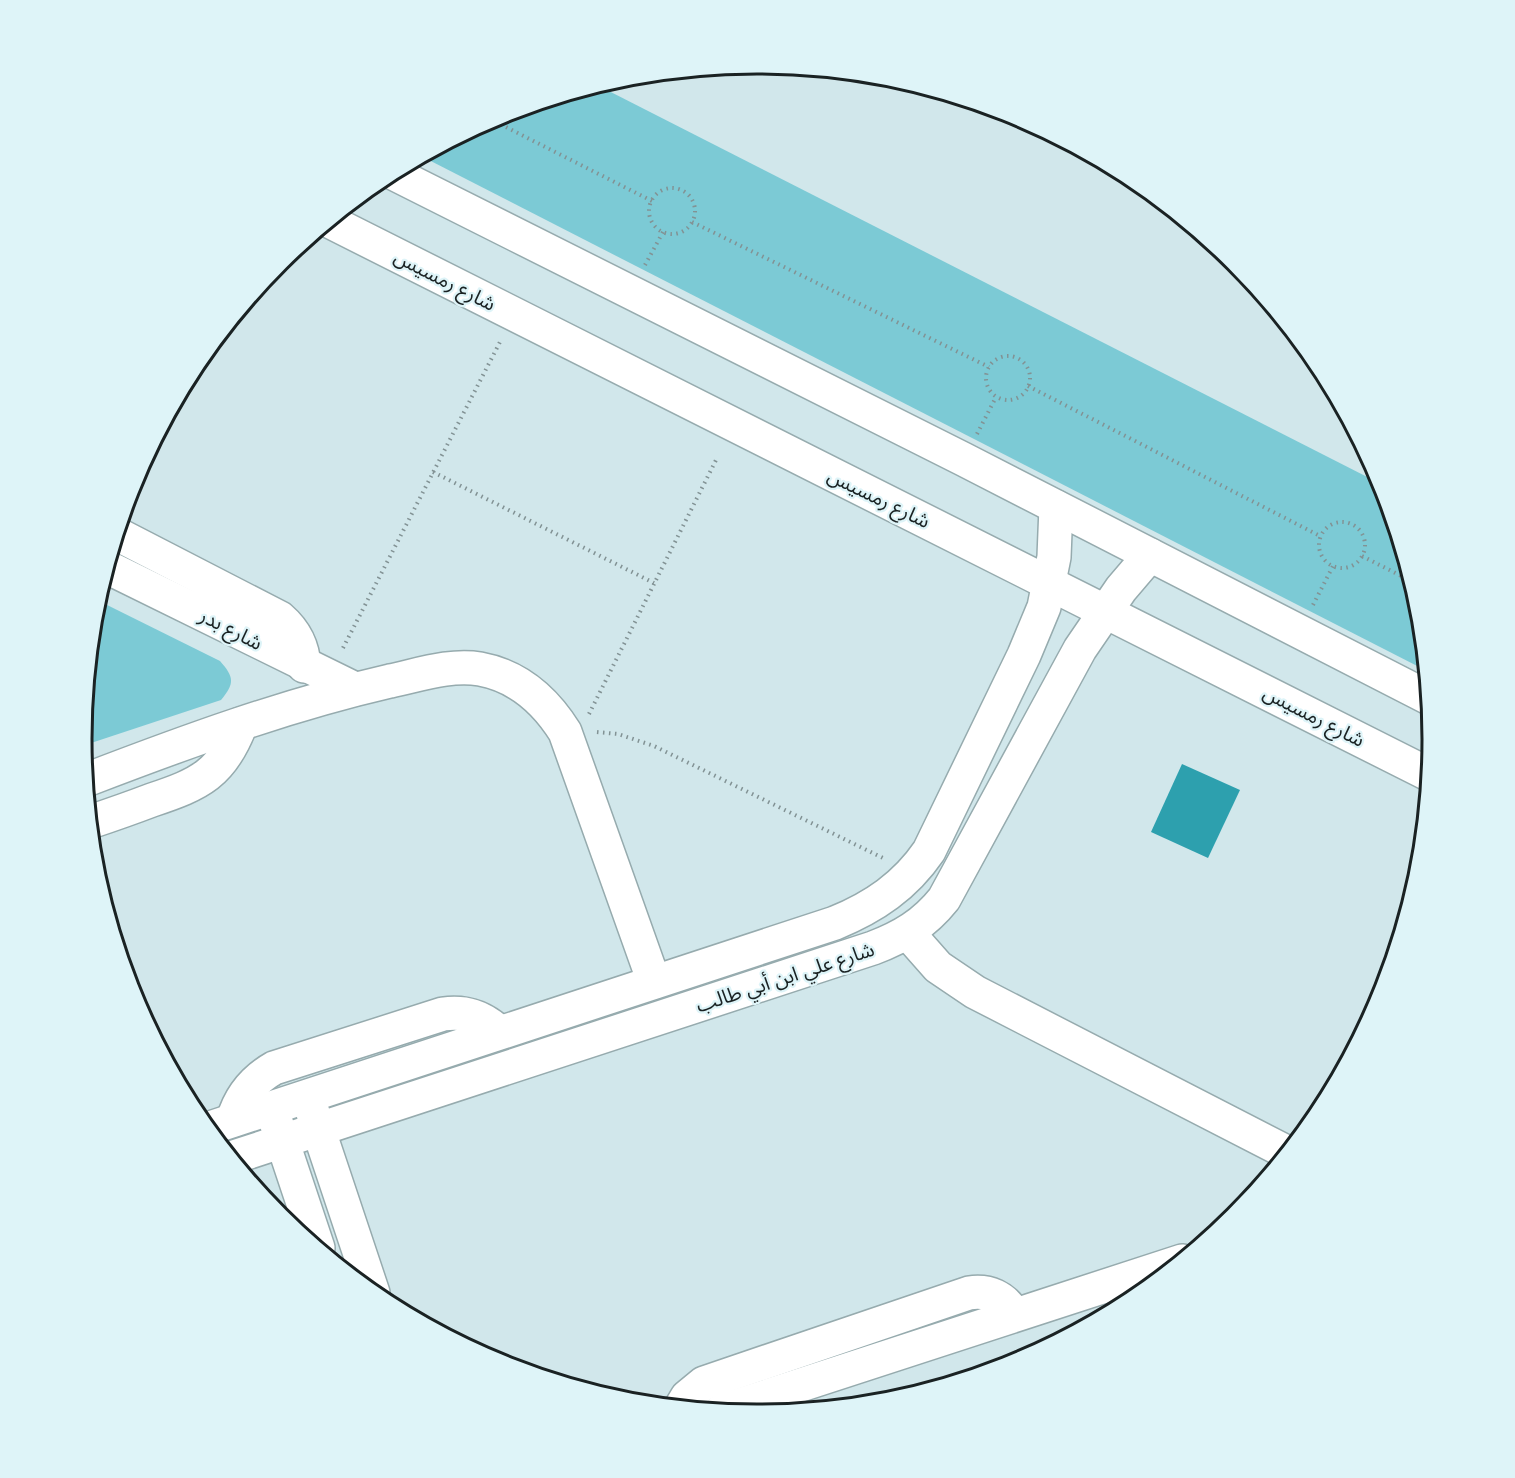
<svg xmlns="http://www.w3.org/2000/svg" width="1515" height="1478" font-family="Raleway,'Noto Sans Arabic',sans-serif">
  <rect width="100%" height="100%" fill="#d1e7eb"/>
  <g fill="#7ccad5">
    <path d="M 597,85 L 1383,485 L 1421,607 L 1427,671 L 421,156 L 499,114 Z"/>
    <path d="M 97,600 L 220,661 C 234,677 235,683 221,700 L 82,746 Z"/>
  </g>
  <path fill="#2da0ae" d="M 1182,764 L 1240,790 L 1208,858 L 1151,832 Z"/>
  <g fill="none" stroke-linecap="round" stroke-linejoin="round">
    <defs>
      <g id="minor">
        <path d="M 117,534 L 280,618 C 295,631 303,646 304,666"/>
        <path d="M 107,567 L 355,689"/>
        <path d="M 86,780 C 185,742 286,705 390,681 C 419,675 450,664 480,669 C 518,676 545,700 565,732 L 654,982"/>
        <path d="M 90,822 C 111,815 131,808 152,800 C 200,784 222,774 241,724"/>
        <path d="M 908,933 L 938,967 L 975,992 L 1288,1153"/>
        <path d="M 312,1110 L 373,1293"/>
        <path d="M 233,1120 C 240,1096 253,1080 274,1068 L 443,1014 C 465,1011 482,1016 499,1032"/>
        <path d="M 276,1122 L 318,1248"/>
        <path d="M 207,1129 L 835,923 C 874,907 905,886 929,851 L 1024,655 L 1044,607 L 1054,557 L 1056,507"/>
        <path d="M 231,1158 L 873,948 C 902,937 924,924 944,899 L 1080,649 L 1121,589 L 1150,555"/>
        <path d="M 681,1407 L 687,1397 L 704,1383 L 969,1293 C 989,1290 1004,1297 1014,1314"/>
        <path d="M 721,1411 L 1182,1261"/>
      </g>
      <g id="major">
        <path d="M 391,172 L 963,459 L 1429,698"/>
        <path d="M 329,221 L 1430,775"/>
      </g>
    </defs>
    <use href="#minor" stroke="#96abae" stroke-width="36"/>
    <use href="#major" stroke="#96abae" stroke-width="36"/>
    <g stroke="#829294" stroke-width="4" stroke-dasharray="1.5 4.5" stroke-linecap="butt">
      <path d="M 490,119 L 652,201"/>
      <circle cx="672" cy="211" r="23"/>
      <path d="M 692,222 L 989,367"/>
      <path d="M 645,265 L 663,232"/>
      <circle cx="1008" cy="378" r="22"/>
      <path d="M 1028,386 L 1320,536"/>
      <path d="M 977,434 L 996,397"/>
      <path d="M 433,472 L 654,583"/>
      <circle cx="1342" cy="545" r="23"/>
      <path d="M 1362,556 L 1413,582"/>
      <path d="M 1313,605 L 1333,566"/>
      <path d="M 343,648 L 501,340"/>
      <path d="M 589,714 L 716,460"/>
      <path d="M 597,732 L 618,734 L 654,746 L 883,858"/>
      <path d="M 94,868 L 143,1016"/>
      <path d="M 1343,1072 L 1384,993"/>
    </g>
    <use href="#minor" stroke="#fff" stroke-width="33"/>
    <use href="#major" stroke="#fff" stroke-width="33"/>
  </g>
  <g text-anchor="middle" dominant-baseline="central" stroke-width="4.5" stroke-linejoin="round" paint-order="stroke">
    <g font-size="20" fill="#1a2223" stroke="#def4f8">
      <text transform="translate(445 280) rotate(27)">شارع رمسيس</text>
      <text transform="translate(879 498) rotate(26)">شارع رمسيس</text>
      <text transform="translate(231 629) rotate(27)">شارع بدر</text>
      <text transform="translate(1314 716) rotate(27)">شارع رمسيس</text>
      <text transform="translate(785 977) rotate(-18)">شارع علي ابن أبي طالب</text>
    </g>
  </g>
  <path d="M0 0H1515V1478H0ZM92 739a665 665 0 1 1 1330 0a665 665 0 1 1-1330 0Z" fill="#def4f8" fill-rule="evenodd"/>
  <path fill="none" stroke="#1a2223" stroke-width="3" d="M92 739a665 665 0 1 1 1330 0a665 665 0 1 1-1330 0Z"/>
</svg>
